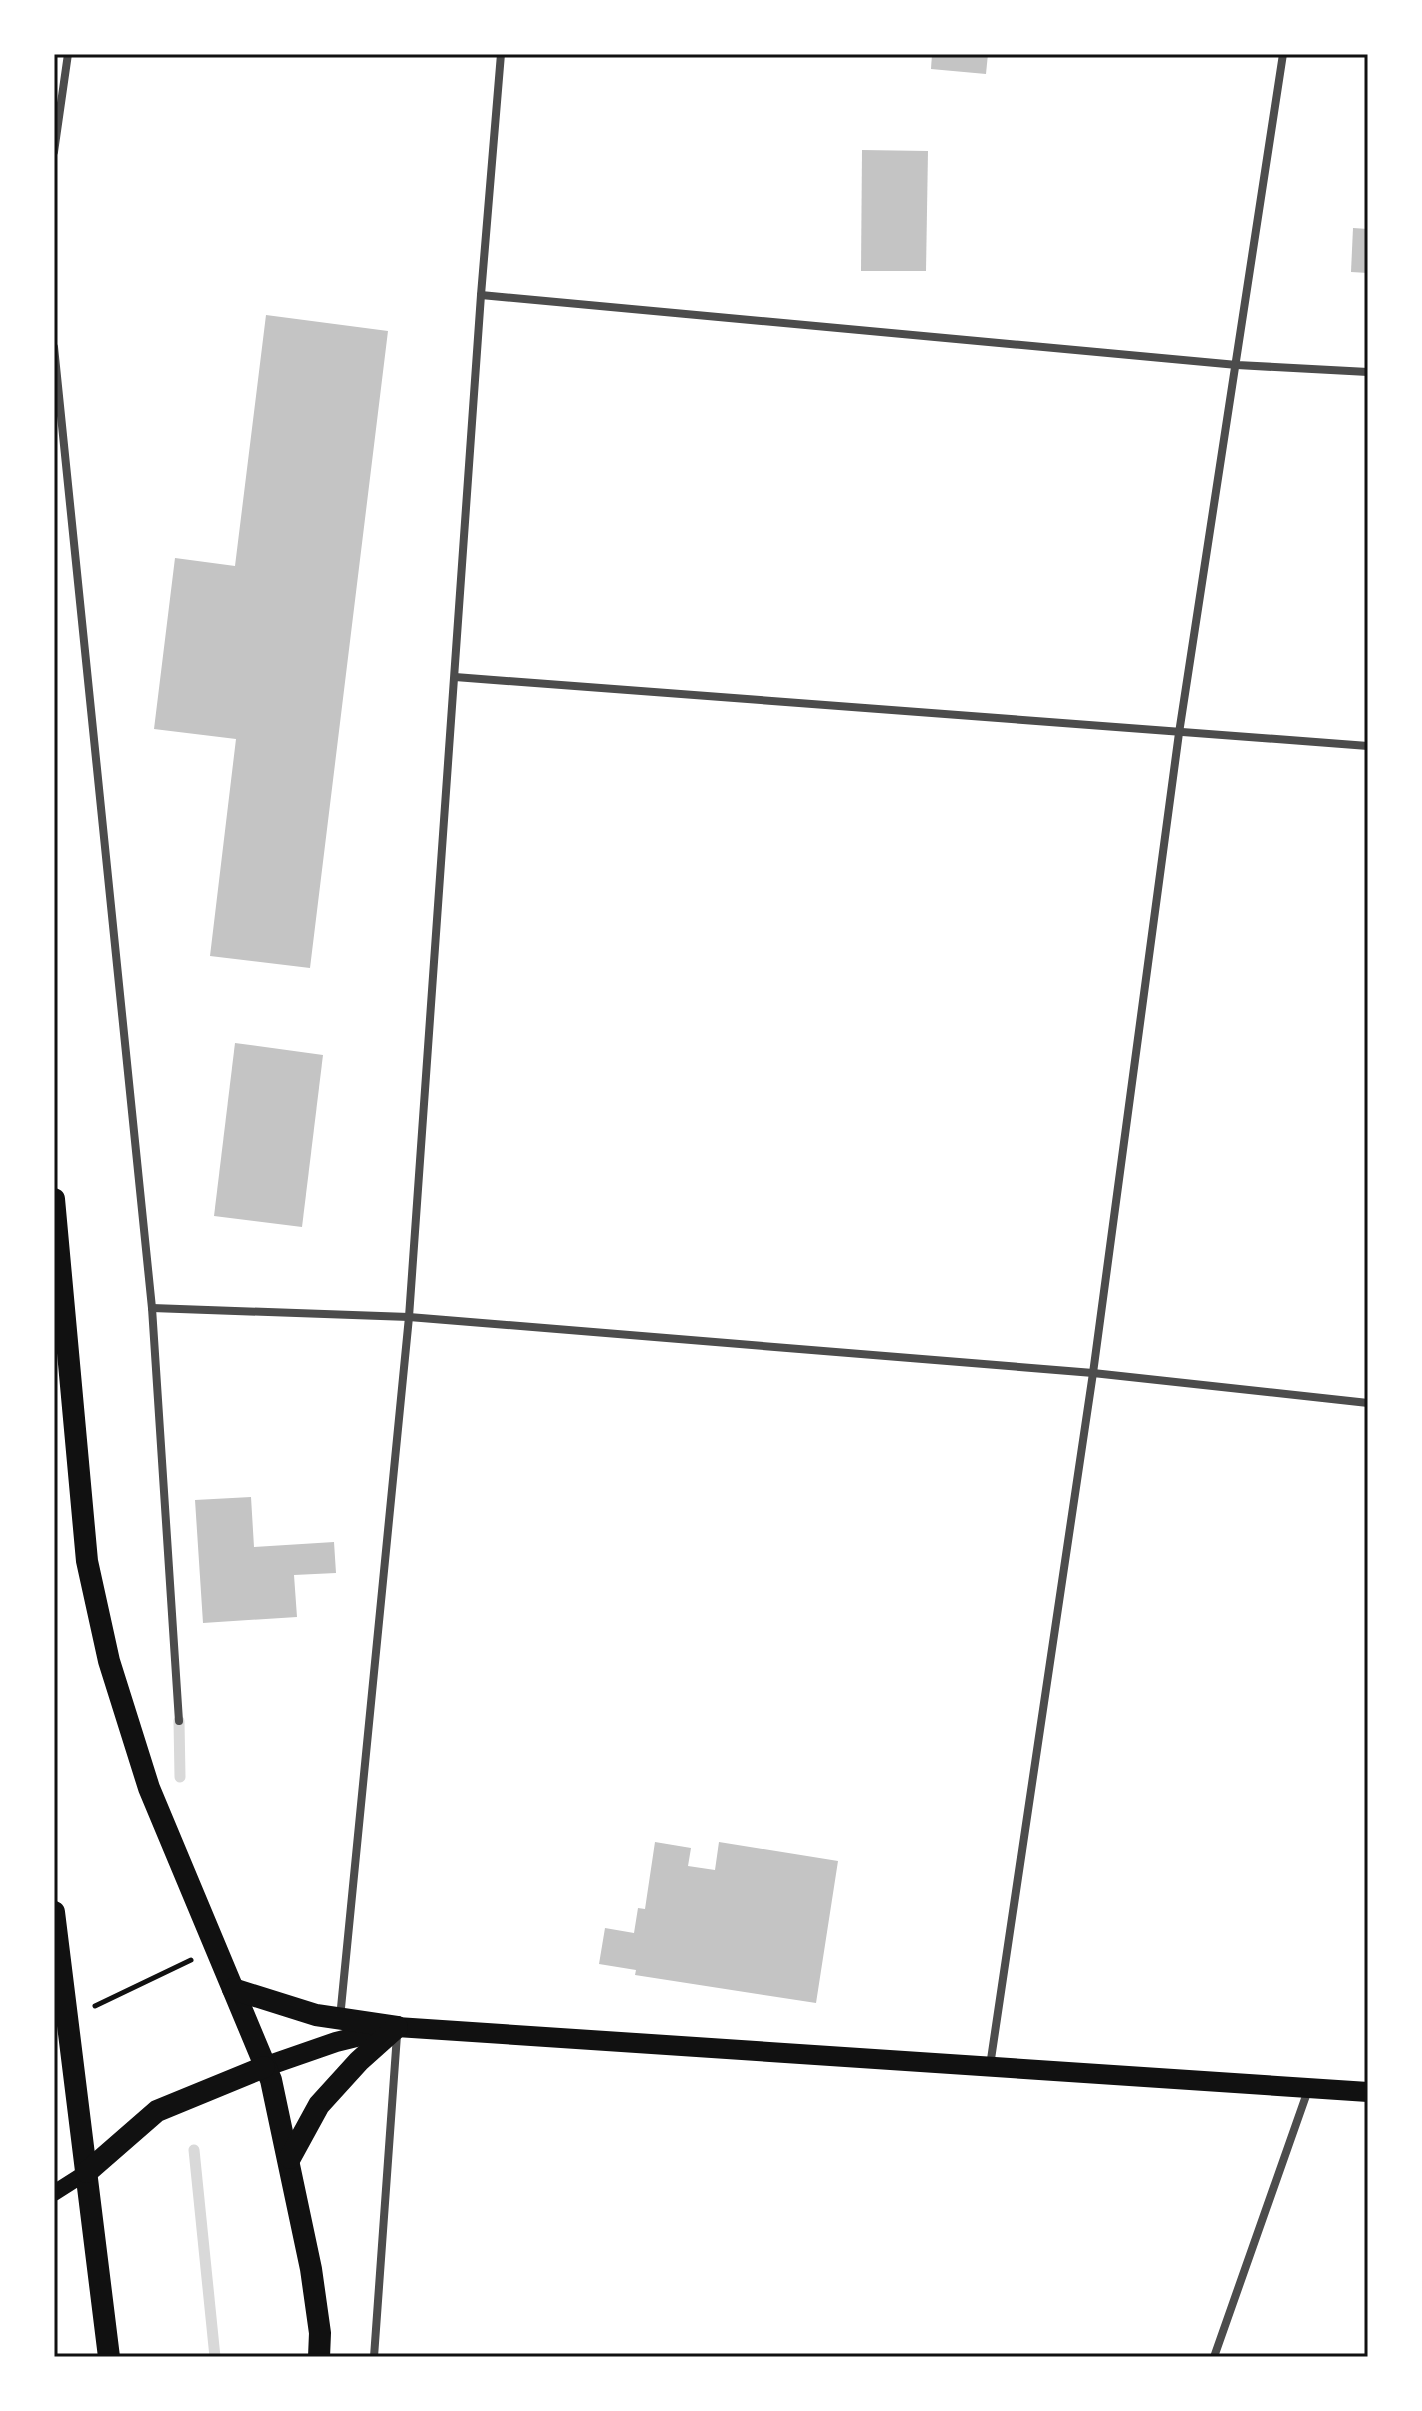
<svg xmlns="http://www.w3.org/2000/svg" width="1422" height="2411" font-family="'PT Sans',sans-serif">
  <rect width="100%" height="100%" fill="#fff"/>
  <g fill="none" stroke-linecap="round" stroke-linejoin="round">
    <g stroke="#d9d9d9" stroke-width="11">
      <path d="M 179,1721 L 180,1777"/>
      <path d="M 194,2150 L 215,2357"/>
    </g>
  </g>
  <g fill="#c4c4c4">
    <path d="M 932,54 L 988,54 L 986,74 L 931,69 Z"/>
    <path d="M 862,150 L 928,151 L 926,271 L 861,271 Z"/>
    <path d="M 1353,228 L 1368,229 L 1368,273 L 1351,272 Z"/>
    <path d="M 266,315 L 388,331 L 310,968 L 210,956 L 236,739 L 154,729 L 175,558 L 235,566 Z"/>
    <path d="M 235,1043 L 323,1055 L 302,1227 L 214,1216 Z"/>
    <path d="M 251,1497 L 254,1547 L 334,1542 L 336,1573 L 294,1575 L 297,1617 L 203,1623 L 195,1500 Z"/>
    <path d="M 655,1842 L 691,1848 L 688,1866 L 715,1870 L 719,1842 L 838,1861 L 816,2003 L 635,1975 L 636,1970 L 599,1964 L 605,1928 L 634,1933 L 638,1908 L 645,1909 Z"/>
  </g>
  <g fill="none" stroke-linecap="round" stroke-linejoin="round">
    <path stroke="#111" stroke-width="5" d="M 95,2006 L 191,1960"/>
    <g stroke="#4c4c4c" stroke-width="8">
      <path d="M 54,152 L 68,54"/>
      <path d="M 481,295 L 1237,365 L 1368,372"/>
      <path d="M 54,347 L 152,1308 L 179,1721"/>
      <path d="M 455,677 L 1368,746"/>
      <path d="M 152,1308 L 409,1317 L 1093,1373 L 1368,1403"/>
      <path d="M 340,2018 L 409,1317 L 481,295 L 501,54"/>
      <path d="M 990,2066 L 1093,1373 L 1179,733 L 1283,54"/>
      <path d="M 374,2357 L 397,2035"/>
      <path d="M 1214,2357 L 1308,2090"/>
    </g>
    <path stroke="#111" stroke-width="16" d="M 54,2193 L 87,2172"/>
    <path stroke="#111" stroke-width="20" d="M 264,2067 L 336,2042 L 397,2027 L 1368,2092"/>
    <g stroke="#111" stroke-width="22">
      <path d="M 54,1199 L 87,1561 L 109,1661 L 149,1788 L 271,2080 L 311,2269 L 320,2333 L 319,2357"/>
      <path d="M 54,1912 L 109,2357"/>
      <path d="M 233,1989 L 316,2015 L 397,2027"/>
      <path d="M 290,2158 L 319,2105 L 359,2061 L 397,2027"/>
      <path d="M 87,2172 L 157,2111 L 264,2067"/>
    </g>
  </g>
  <rect width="1422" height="2411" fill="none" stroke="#ffffff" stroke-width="112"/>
  <rect x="56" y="56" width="1310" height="2299" fill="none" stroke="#111" stroke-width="3"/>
</svg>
